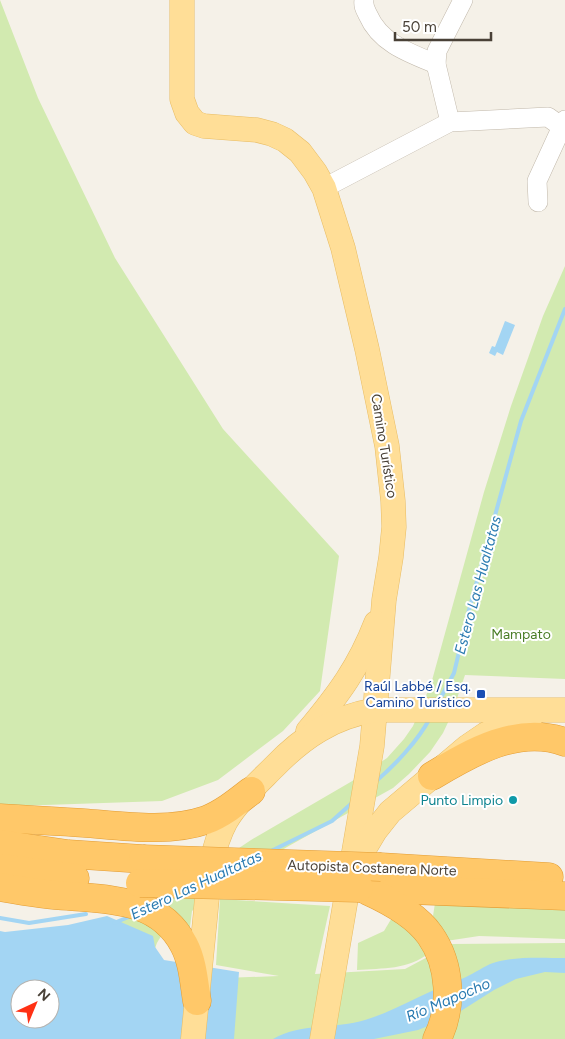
<svg xmlns="http://www.w3.org/2000/svg" width="565" height="1039" font-family="Figtree,sans-serif">
  <rect width="100%" height="100%" fill="#f5f1e8"/>
  <g fill="#d2eab0" fill-rule="evenodd">
    <path d="M 0,0 L 38,98 L 115,258 L 223,429 L 339,556 L 320,691 L 283,731 L 218,780 L 162,801 L 16,806 L 0,804 Z"/>
    <path d="M 565,266 L 565,679 L 465,675 L 451,716 L 443,733 L 430,752 L 409,774 L 393,788 L 287,847 L 207,897 L 192,911 L 189,935 L 163,934 C 155,944 153,950 157,963 L 224,978 L 279,976 L 216,965 L 220,899 L 330,906 L 315,974 L 405,969 L 452,944 L 565,943 L 565,1039 L 0,1039 L 0,935 L 108,927 L 151,907 L 251,840 L 354,780 L 387,758 L 404,739 L 413,726 L 431,684 L 484,492 L 511,406 L 543,316 ZM 20,989 L 50,989 L 50,1019 L 20,1019 Z"/>
    <path d="M 435,903 L 565,904 L 565,939 L 479,936 L 446,941 L 433,916 Z"/>
    <path d="M 393,916 L 406,924 L 429,953 C 408,970 383,968 357,970 L 358,943 L 384,931 Z"/>
  </g>
  <g fill="#a3d5f3" fill-rule="evenodd">
    <path d="M 505,321 L 515,325 L 503,355 L 497,352 L 495,356 L 489,353 L 492,346 L 495,347 Z"/>
    <path d="M 107,916 L 153,936 L 155,947 L 164,960 L 239,972 L 234,1039 L 0,1039 L 0,931 L 5,932 L 68,925 ZM 20,989 L 50,989 L 50,1019 L 20,1019 Z"/>
    <path d="M 565,958 L 565,973 L 545,972 L 516,979 L 494,990 L 453,1016 L 418,1030 L 374,1039 L 273,1039 C 300,1023 336,1029 365,1020 C 385,1014 402,1005 421,996 C 435,989 451,984 466,977 C 475,973 484,966 493,963 C 515,956 542,958 565,958 Z"/>
  </g>
  <g fill="none" stroke-linecap="round" stroke-linejoin="round">
    <g stroke="#a3d5f3" stroke-width="4">
      <path d="M 439,701 L 454,673 L 469,610 L 521,421 L 565,309"/>
      <path d="M 374,783 C 394,766 418,741 430,718"/>
      <path d="M 271,851 L 332,821 L 352,803"/>
      <path d="M 158,904 L 174,896"/>
      <path d="M 0,918 L 29,923 L 86,914"/>
      <path d="M 114,923 L 131,916"/>
    </g>
    <defs>
      <g id="minor">
        <path d="M 364,0 C 363,6 365,9 368,15 C 380,43 409,53 436,64"/>
        <path d="M 450,122 L 436,64 L 437,51 L 463,0"/>
        <path d="M 324,188 L 450,122 L 548,117 L 562,127"/>
        <path d="M 538,202 L 537,181 L 565,120"/>
      </g>
      <g id="major">
        <path d="M 182,0 L 182,99 L 187,113 L 195,123 L 204,126 L 257,130 L 272,134 L 285,140 L 300,152 L 315,172 L 324,188 L 343,248 L 367,349 L 387,446 L 393,501 L 394,527 L 391,557 L 384,600 L 372,746 L 322,1039"/>
        <path d="M 308,731 C 338,695 359,667 376,623"/>
        <path d="M 357,861 L 375,831 L 390,812 L 467,747 L 486,734 L 533,714"/>
        <path d="M 193,1039 C 197,1002 200,966 204,929 C 208,893 208,854 226,821 C 238,801 257,784 274,767 C 303,737 333,717 375,710 L 565,710"/>
      </g>
      <g id="highway">
        <path d="M 432,776 C 472,752 518,725 565,742"/>
        <path d="M 0,818 C 28,820 56,821 84,823 C 123,826 168,833 206,820 C 222,814 237,802 251,791"/>
        <path d="M 0,844 L 68,854 L 143,859"/>
        <path d="M 381,867 L 549,877"/>
        <path d="M 0,868 L 75,878"/>
        <path d="M 0,887 C 23,891 45,895 68,896 C 113,900 160,899 184,945 C 193,962 194,983 197,1001"/>
        <path d="M 359,888 L 565,896"/>
        <path d="M 368,891 C 390,901 416,915 430,935 C 451,965 453,1007 437,1039"/>
      </g>
    </defs>
    <use href="#minor" stroke="#c1b8aa" stroke-width="20"/>
    <use href="#major" stroke="#e8bc63" stroke-width="25"/>
    <use href="#highway" stroke="#e39d35" stroke-width="29"/>
    <use href="#minor" stroke="#fff" stroke-width="19"/>
    <use href="#major" stroke="#ffde97" stroke-width="24"/>
    <use href="#highway" stroke="#ffc869" stroke-width="28"/>
    <defs>
      <g id="highway-bridge">
        <path d="M 143,859 L 381,867"/>
        <path d="M 140,883 L 359,888"/>
      </g>
    </defs>
    <use href="#highway-bridge" stroke="#e39d35" stroke-width="29" stroke-linecap="butt"/>
    <use href="#highway-bridge" stroke="#ffc869" stroke-width="28"/>
  </g>
  <rect fill="#1a4fb4" stroke="#fff" stroke-width="2" x="476" y="689" width="10" height="10" rx="2.5"/>
  <circle fill="#0f9aa8" stroke="#fff" stroke-width="2" cx="513" cy="800" r="5"/>
  <g text-anchor="middle" dominant-baseline="central" stroke-width="4" stroke-linejoin="round" paint-order="stroke">
    <g font-size="14" fill="#494137" stroke="#fff">
      <text transform="translate(384 446) rotate(81)">Camino Turístico</text>
      <text transform="translate(372 868) rotate(2)">Autopista Costanera Norte</text>
    </g>
    <g font-size="14" fill="#4a7d27" stroke="#fff">
      <text x="521" y="634">Mampato</text>
    </g>
    <g font-size="14" fill="#164399" stroke="#fff" text-anchor="end">
      <text x="471" y="686">Raúl Labbé / Esq.<tspan x="471" dy="16">Camino Turístico</tspan></text>
    </g>
    <g font-size="14" fill="#0d838f" stroke="#fff" text-anchor="end">
      <text x="503" y="800">Punto Limpio</text>
    </g>
    <g font-size="15" font-style="italic" fill="#2a7bb1" stroke="#fff">
      <text transform="translate(478 585) rotate(-75)">Estero Las Hualtatas</text>
      <text transform="translate(196 885) rotate(-25)">Estero Las Hualtatas</text>
      <text transform="translate(448 1000) rotate(-23)">Río Mapocho</text>
    </g>
  </g>
  <g transform="translate(35 1004) rotate(44)"><circle r="24" fill="#ffffff" stroke="#b6b3af"/>
  <path d="M0-4L9 19L0 12L-9 19Z" fill="#ff3115"/>
  <text y="-8" font-size="14" font-weight="bold" text-anchor="middle" fill="#494137">N</text>
  </g>
  <path d="M395 32v8h96v-8" fill="none" stroke="#494137" stroke-width="2.5"/>
  <text x="402" y="32" font-size="15" fill="#494137" stroke="#ffffff" stroke-width="4" paint-order="stroke">50 m</text>
</svg>
